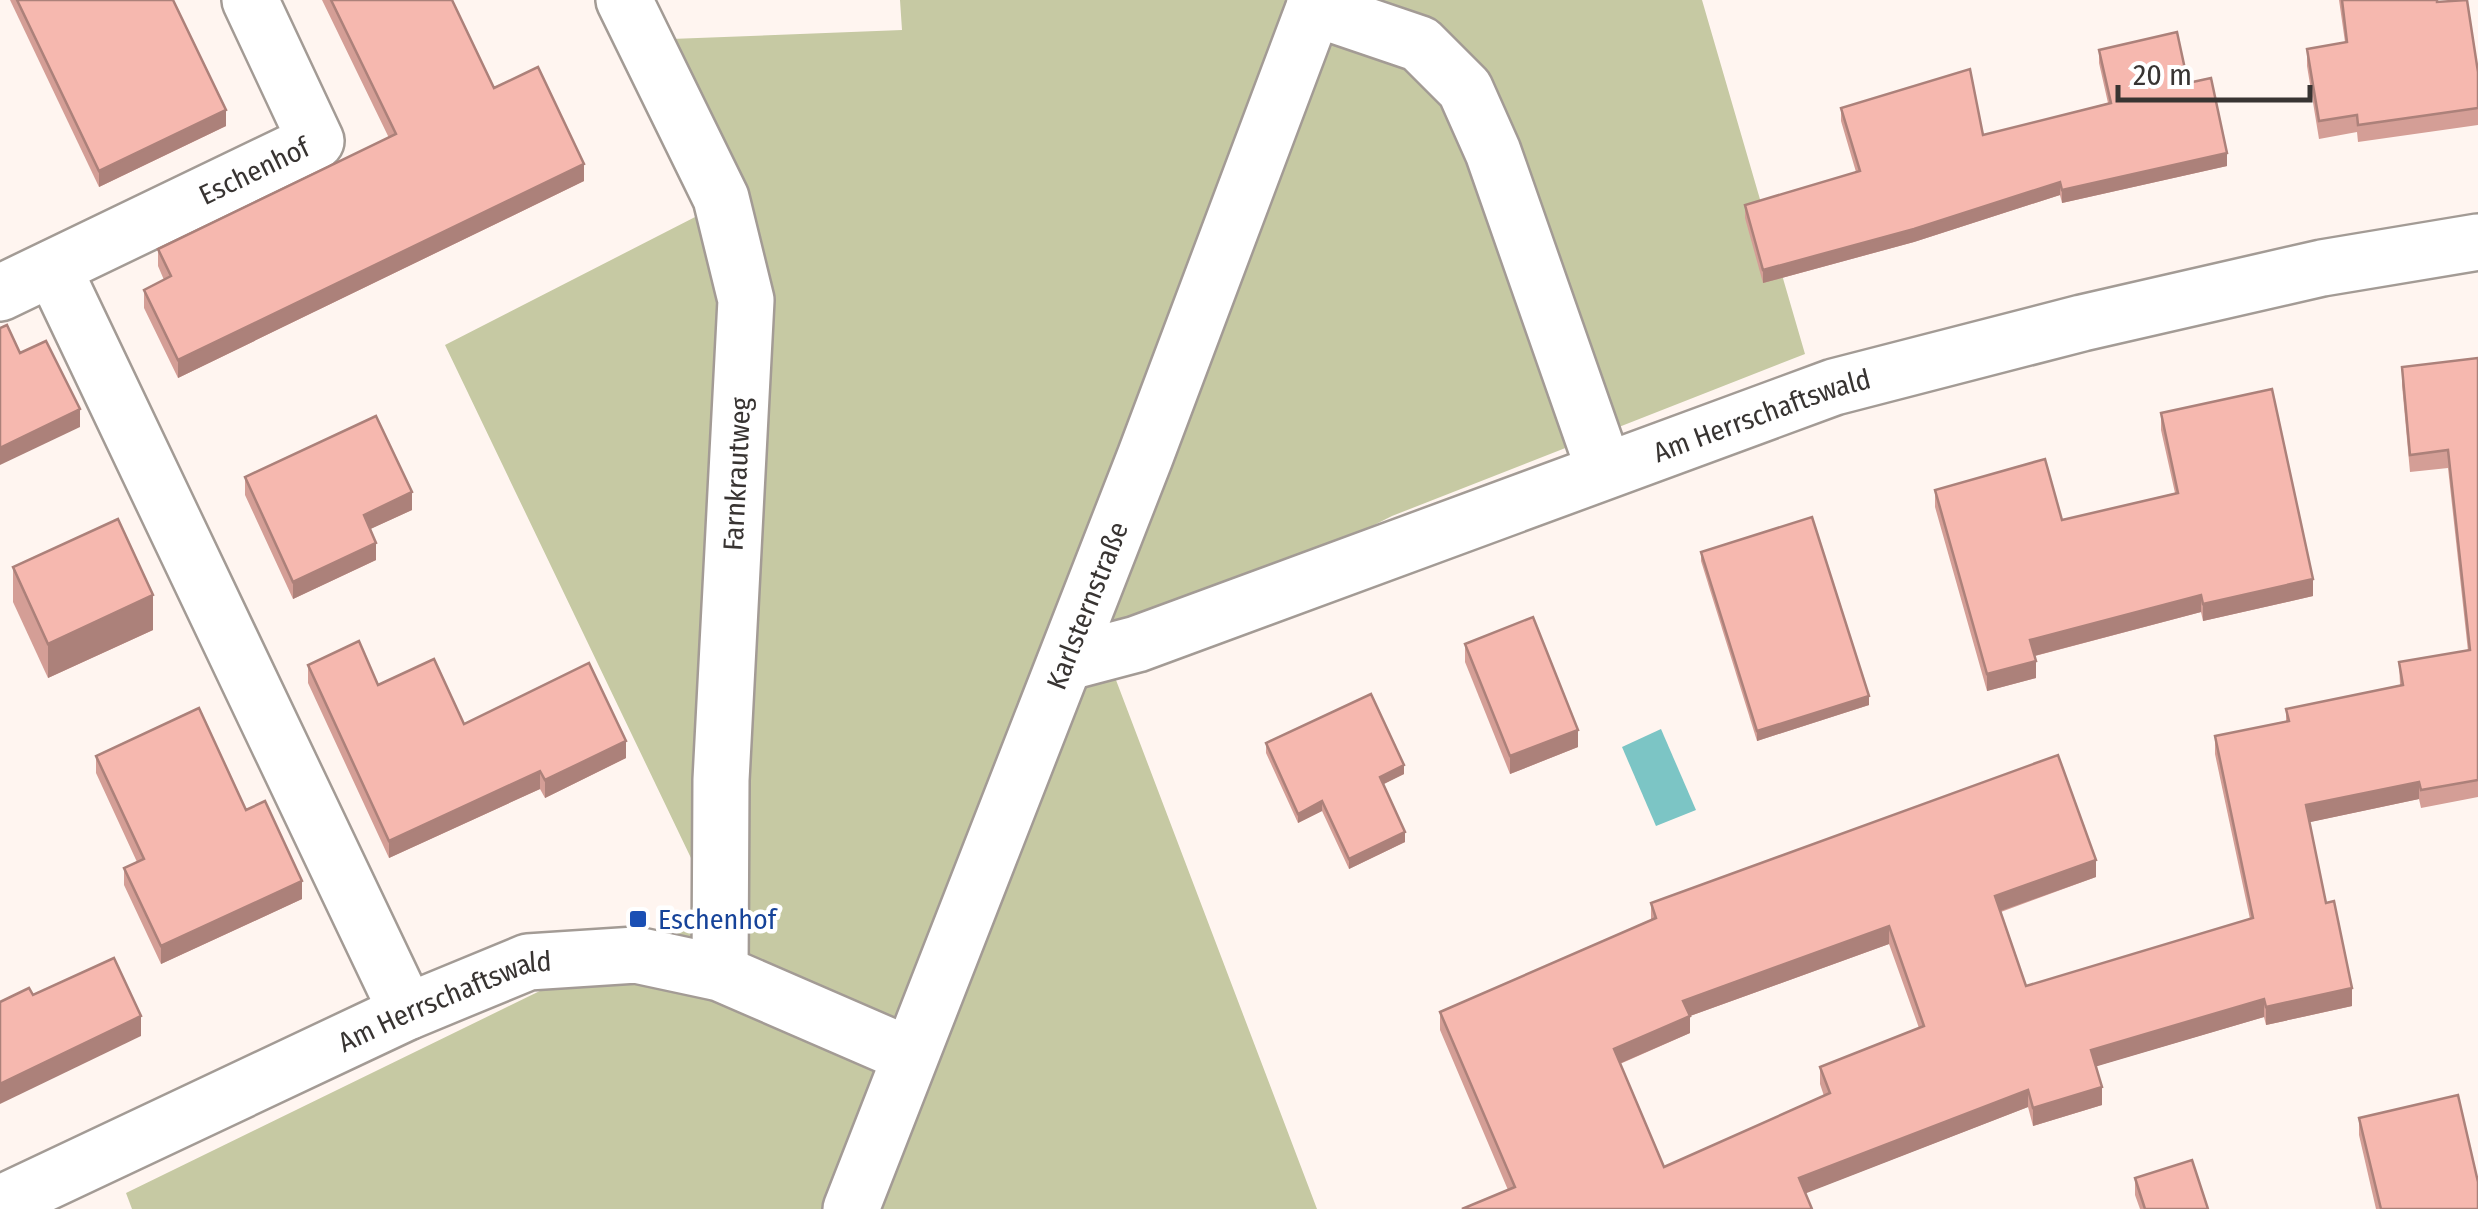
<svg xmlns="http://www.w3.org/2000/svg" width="2478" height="1209" font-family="'Fira Sans Condensed',sans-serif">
  <rect width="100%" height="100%" fill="#fff5f0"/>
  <path fill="#c6c9a3" d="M 900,0 L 1702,0 L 1805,354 L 1392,516 L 1108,659 L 1317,1209 L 132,1209 L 126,1193 L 714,906 L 445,345 L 742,193 L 671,39 L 902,30 Z"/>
  <path fill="#7cc5c5" d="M 1661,729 L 1696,810 L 1656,826 L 1622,747 Z"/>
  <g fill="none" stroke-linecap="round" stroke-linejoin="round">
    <defs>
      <g id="minor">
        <path d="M 624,0 L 721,198 L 746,300 L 721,780 L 720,973"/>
        <path d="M 1314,8 L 1420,44 L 1465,89 L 1493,152 L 1604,469"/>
        <path d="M 53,268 L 407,1012"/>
        <path id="s1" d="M 0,293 L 316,141 L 250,0"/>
        <path id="s2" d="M 1065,663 L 1137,644 L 1834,387 L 2082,323 L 2322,268 L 2478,242"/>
        <path id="s3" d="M 0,1204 L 407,1012 L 528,962 L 636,955 L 720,973 L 909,1055"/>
        <path id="s4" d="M 851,1209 L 1145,457 L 1317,0"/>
      </g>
    </defs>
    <use href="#minor" stroke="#a39b95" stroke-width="60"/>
    <use href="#minor" stroke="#fff" stroke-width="55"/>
  </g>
  <g fill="#d49e96" fill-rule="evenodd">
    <path d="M 10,0 L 173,0 L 226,126 L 99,187 Z"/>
    <path d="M 322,0 L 452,0 L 494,88 L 584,181 L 178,378 L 144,308 L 144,290 L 164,280 L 158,266 L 158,249 L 389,138 Z"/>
    <path d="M 2339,0 L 2437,0 L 2478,72 L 2478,125 L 2358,142 L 2357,132 L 2319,139 L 2307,66 L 2307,49 L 2345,42 Z"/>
    <path d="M 2099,50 L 2188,83 L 2227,166 L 2062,203 L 2060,195 L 1914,242 L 1763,283 L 1745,218 L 1745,205 L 1856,172 L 1841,121 L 1841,108 L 1983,135 L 2108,103 L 2099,63 Z"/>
    <path d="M 2478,358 L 2478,797 L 2421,808 L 2419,799 L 2310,822 L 2326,903 L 2352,1006 L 2266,1025 L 2264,1017 L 2096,1066 L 2102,1105 L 2033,1126 L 2028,1107 L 1805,1193 L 1508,1190 L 1440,1030 L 1440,1012 L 1651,920 L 1651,903 L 2096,877 L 2001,912 L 2026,986 L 2250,919 L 2215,754 L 2215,736 L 2286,721 L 2286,709 L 2400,685 L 2399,662 L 2468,651 L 2448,468 L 2410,472 L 2402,385 L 2402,367 ZM 1889,944 L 1919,1028 L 1820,1067 L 1820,1084 L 1824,1096 L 1664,1167 L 1620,1064 L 1690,1033 L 1690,1016 Z"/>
    <path d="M 2161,413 L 2313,596 L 2203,621 L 2201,612 L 2035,656 L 2036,678 L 1987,691 L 1935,507 L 1935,490 L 2062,520 L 2175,493 L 2161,430 Z"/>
    <path d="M 245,477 L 412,510 L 370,529 L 376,560 L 293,599 L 245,495 Z"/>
    <path d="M 1701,552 L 1869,705 L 1757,741 L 1701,561 Z"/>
    <path d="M 13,567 L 153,630 L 48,678 L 13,602 Z"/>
    <path d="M 1465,644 L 1578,747 L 1510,774 L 1465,662 Z"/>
    <path d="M 308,665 L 378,685 L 464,724 L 626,758 L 545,798 L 540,789 L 389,858 L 308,683 Z"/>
    <path d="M 1266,743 L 1404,774 L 1383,784 L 1405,842 L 1349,869 L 1322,811 L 1298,823 L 1266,753 Z"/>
    <path d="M 96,756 L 246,810 L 302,899 L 161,964 L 124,885 L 124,868 L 137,862 L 96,773 Z"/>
    <path d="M 2359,1118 L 2478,1209 L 2376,1209 L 2359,1135 Z"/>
    <path d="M 2135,1178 L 2208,1209 L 2140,1209 L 2135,1195 Z"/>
  </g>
  <g fill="#ac817a">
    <path d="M 226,110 L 226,126 L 99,187 L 99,171 Z"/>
    <path d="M 2227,153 L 2227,166 L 2062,203 L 2062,190 Z"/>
    <path d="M 584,164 L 584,181 L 178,378 L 178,360 Z"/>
    <path d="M 2060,182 L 2060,195 L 1914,242 L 1763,283 L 1763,270 Z"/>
    <path d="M 80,409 L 80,427 L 0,465 L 0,448 Z"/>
    <path d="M 412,492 L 412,510 L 364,532 L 364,515 Z"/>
    <path d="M 376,543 L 376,560 L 293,599 L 293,582 Z"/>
    <path d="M 2313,579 L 2313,596 L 2203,621 L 2203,604 Z"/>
    <path d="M 153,595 L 153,630 L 48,678 L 48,644 Z"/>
    <path d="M 2201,595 L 2201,612 L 2030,657 L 2030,640 Z"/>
    <path d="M 2036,661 L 2036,678 L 1987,691 L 1987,674 Z"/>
    <path d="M 1869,696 L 1869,705 L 1757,741 L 1757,731 Z"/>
    <path d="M 1578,730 L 1578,747 L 1510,774 L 1510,756 Z"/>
    <path d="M 626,741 L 626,758 L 545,798 L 545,780 Z"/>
    <path d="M 1404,765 L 1404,774 L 1380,786 L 1380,777 Z"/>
    <path d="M 540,771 L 540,789 L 389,858 L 389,841 Z"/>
    <path d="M 2419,782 L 2419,799 L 2306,823 L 2306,805 Z"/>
    <path d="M 1322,801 L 1322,811 L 1298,823 L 1298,814 Z"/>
    <path d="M 1405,832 L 1405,842 L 1349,869 L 1349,859 Z"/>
    <path d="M 2096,860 L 2096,877 L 1995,913 L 1995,896 Z"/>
    <path d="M 302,881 L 302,899 L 161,964 L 161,946 Z"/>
    <path d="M 1889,926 L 1889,944 L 1690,1016 L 1690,1033 L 1614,1066 L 1614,1049 L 1683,1001 Z"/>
    <path d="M 2352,988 L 2352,1006 L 2266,1025 L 2266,1007 Z"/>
    <path d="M 2264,999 L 2264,1017 L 2091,1068 L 2091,1050 Z"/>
    <path d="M 141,1016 L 141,1036 L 0,1104 L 0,1084 Z"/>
    <path d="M 2102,1087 L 2102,1105 L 2033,1126 L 2033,1108 Z"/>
    <path d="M 2028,1090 L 2028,1107 L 1799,1196 L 1799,1178 Z"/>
  </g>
  <g fill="#f6b8af" stroke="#ac817a" stroke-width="2.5" fill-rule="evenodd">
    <path d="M 17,0 L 173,0 L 226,110 L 99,171 Z"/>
    <path d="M 331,0 L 452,0 L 494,88 L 538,67 L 584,164 L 178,360 L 144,290 L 171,276 L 158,249 L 396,134 Z"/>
    <path d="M 2342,0 L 2437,0 L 2437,2 L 2467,0 L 2478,72 L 2478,108 L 2358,125 L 2357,115 L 2319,121 L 2307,49 L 2347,42 Z"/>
    <path d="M 2177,32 L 2188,83 L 2211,78 L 2227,153 L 2062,190 L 2060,182 L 1914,229 L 1763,270 L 1745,205 L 1860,171 L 1841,108 L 1970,69 L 1983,135 L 2111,103 L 2099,50 Z"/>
    <path d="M 7,325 L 20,353 L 46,341 L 80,409 L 0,448 L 0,328 Z"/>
    <path d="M 2478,358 L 2478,780 L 2421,790 L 2419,782 L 2306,805 L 2326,903 L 2334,901 L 2352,988 L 2266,1007 L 2264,999 L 2091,1050 L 2102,1087 L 2033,1108 L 2028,1090 L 1799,1178 L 1812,1209 L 1462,1209 L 1515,1187 L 1440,1012 L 1656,918 L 1651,903 L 2058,755 L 2096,860 L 1995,896 L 2026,986 L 2253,918 L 2215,736 L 2289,721 L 2286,709 L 2403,685 L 2399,662 L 2470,650 L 2448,450 L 2410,455 L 2402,367 ZM 1889,926 L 1924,1026 L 1820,1067 L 1830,1093 L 1664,1167 L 1614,1049 L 1690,1016 L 1683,1001 Z"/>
    <path d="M 2272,389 L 2313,579 L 2203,604 L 2201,595 L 2030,640 L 2036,661 L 1987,674 L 1935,490 L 2045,459 L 2062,520 L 2178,493 L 2161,413 Z"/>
    <path d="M 376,416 L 412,492 L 364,515 L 376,543 L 293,582 L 245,477 Z"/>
    <path d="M 1812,517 L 1869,696 L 1757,731 L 1701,552 Z"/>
    <path d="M 118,519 L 153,595 L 48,644 L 13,567 Z"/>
    <path d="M 1533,617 L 1578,730 L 1510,756 L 1465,644 Z"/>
    <path d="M 359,641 L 378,685 L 434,659 L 464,724 L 589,663 L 626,741 L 545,780 L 540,771 L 389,841 L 308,665 Z"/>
    <path d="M 1371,694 L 1404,765 L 1380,777 L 1405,832 L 1349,859 L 1322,801 L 1298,814 L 1266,743 Z"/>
    <path d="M 199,708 L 246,810 L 265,801 L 302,881 L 161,946 L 124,868 L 144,859 L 96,756 Z"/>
    <path d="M 114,958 L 141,1016 L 0,1084 L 0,1002 L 29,988 L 33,995 Z"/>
    <path d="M 2458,1095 L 2478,1182 L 2478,1209 L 2381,1209 L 2359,1118 Z"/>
    <path d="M 2192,1160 L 2208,1209 L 2145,1209 L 2135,1178 Z"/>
  </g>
  <rect fill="#1a4fb4" stroke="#fff" stroke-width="4" x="628" y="909" width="20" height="20" rx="5"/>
  <g text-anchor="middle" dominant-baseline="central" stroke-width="9" stroke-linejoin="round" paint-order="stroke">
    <g font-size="28" fill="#383432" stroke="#fff">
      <text stroke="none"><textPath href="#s1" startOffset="282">Eschenhof</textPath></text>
      <text stroke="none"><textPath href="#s2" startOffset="740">Am Herrschaftswald</textPath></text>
      <text transform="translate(737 474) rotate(-87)">Farnkrautweg</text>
      <text stroke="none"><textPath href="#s4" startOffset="648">Karlsternstraße</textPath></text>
      <text stroke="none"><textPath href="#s3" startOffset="490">Am Herrschaftswald</textPath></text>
    </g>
    <g font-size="28" fill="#164399" stroke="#fff" text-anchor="start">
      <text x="658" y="919">Eschenhof</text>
    </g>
  </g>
  <path d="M2118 85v15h192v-15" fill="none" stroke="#383432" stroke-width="5"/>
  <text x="2133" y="85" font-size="30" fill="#383432" stroke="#ffffff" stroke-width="8" paint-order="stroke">20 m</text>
</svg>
